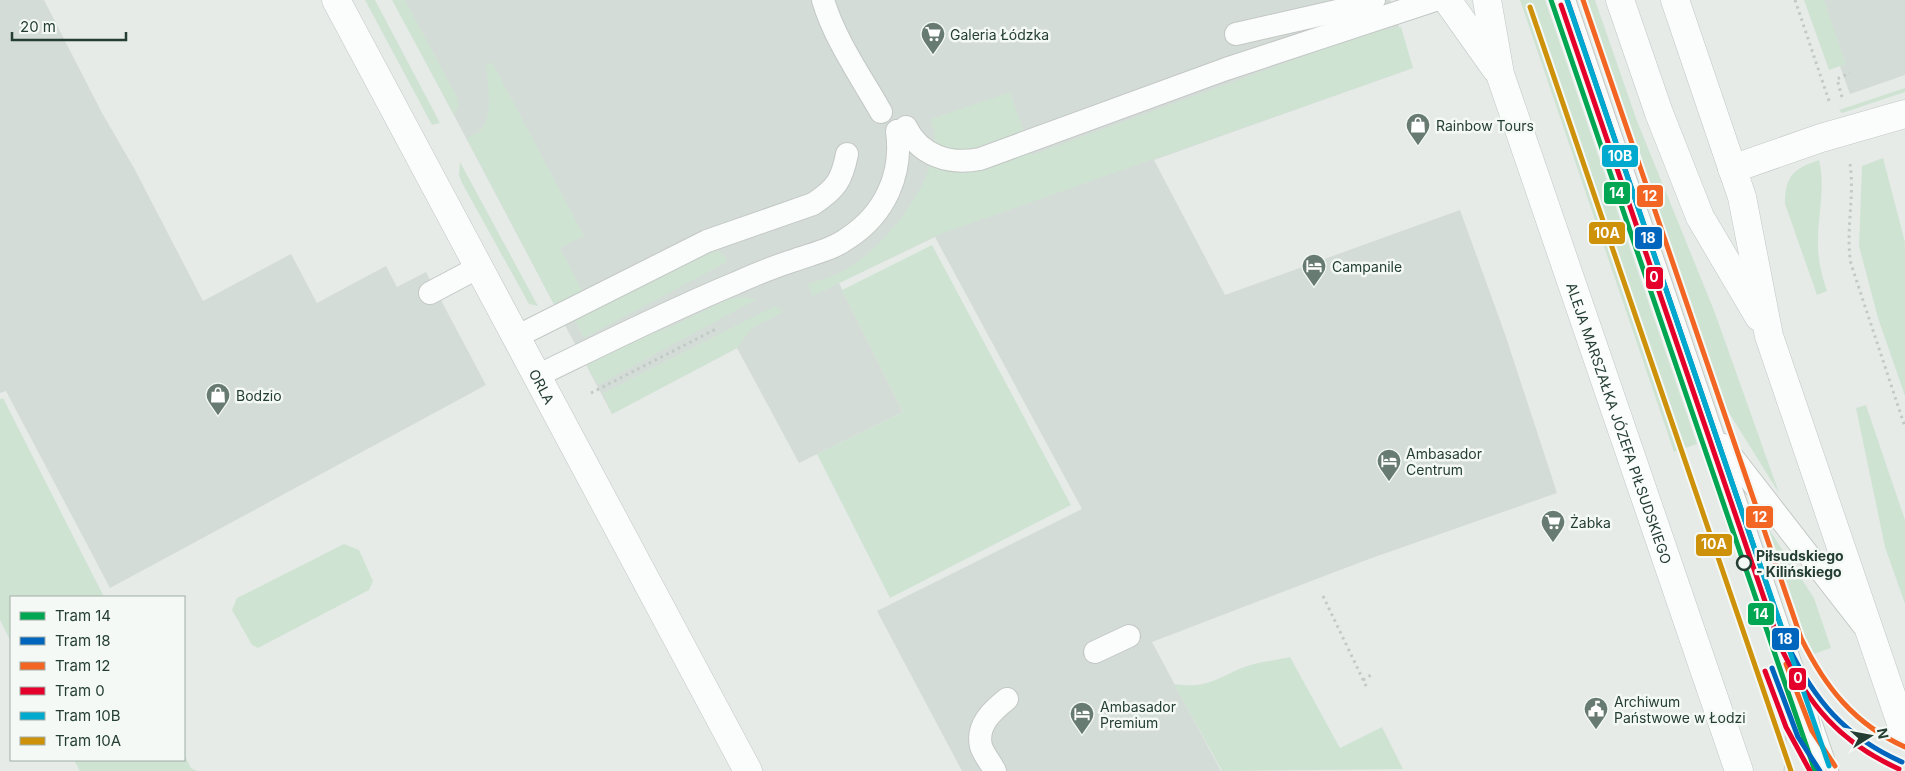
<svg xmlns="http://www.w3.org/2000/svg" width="1905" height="771" font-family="Inter,sans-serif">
  <rect width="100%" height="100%" fill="#e6ebe8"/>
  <g fill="#d4dcd7">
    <path d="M 0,0 L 44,0 L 102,113 L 134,168 L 203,301 L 291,254 L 317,303 L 386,266 L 397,287 L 426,272 L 486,385 L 110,588 L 6,391 L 0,393 Z"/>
    <path d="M 393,0 L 1390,0 L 1413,68 L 1154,160 L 1225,295 L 1460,210 L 1505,334 L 1557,493 L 1369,559 L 1152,642 L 1221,771 L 962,771 L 877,611 L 1082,509 L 935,237 L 839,283 L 903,412 L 799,463 L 737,348 L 612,414 Z"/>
    <path d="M 1816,0 L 1905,0 L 1905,75 L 1850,94 Z"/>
  </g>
  <g fill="#cfe3d3">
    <path d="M 365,0 L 375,0 L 440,123 L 432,125 Z"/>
    <path d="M 392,0 L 405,0 L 457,97 L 459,106 L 454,115 Z"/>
    <path d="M 1520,0 L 1545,0 L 1697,444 L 1674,452 Z"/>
    <path d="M 1582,0 L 1595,0 L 1637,121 L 1715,313 L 1779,493 L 1716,392 Z"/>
    <path d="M 1804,0 L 1824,0 L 1846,64 L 1829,70 Z"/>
    <path d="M 1401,27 L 1413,68 L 935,236 L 813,296 L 808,284 C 824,279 840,274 854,264 C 887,242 928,190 934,150 C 936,139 934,129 931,119 L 1010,92 L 1032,155 L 1340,43 L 1382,30 Z"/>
    <path d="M 492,62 L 584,236 L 560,248 L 584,294 L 556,308 L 467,139 C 470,135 476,134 480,131 C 495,116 487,83 486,65 Z"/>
    <path d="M 1905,88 L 1905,92 L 1842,113 L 1839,110 Z"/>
    <path d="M 1883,158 L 1905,242 L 1905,396 L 1878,318 L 1859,246 L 1862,166 Z"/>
    <path d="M 1819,160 C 1826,189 1817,217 1818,246 C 1818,261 1822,276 1827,291 L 1817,295 L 1785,204 C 1785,176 1793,169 1819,160 Z"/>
    <path d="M 460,162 L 538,306 L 529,304 L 462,183 L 459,175 Z"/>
    <path d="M 932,245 L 1071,505 L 890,598 L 817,454 L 903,412 L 842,290 Z"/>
    <path d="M 719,251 L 727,259 L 725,263 L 584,338 L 575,321 L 694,256 Z"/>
    <path d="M 742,297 L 757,299 L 598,385 L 586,364 L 633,339 L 666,329 L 729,299 Z"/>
    <path d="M 775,306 L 784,312 L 752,328 L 737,348 L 612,414 L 603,393 Z"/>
    <path d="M 3,398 L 104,597 L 11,597 L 11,642 L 0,620 L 0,399 Z"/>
    <path d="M 1866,405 L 1905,520 L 1905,604 L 1885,547 L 1856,408 Z"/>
    <path d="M 1757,511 L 1814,598 L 1831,648 L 1808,656 Z"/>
    <path d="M 344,544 L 359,550 L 373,581 L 369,590 L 258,648 L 252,645 L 232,610 L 237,598 Z"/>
    <path d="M 1290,657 L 1340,748 L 1382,727 L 1403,769 L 1222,771 L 1174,684 C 1203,688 1211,682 1237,670 C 1253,662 1273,661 1290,657 Z"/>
    <path d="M 184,754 L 191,768 L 197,771 L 80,771 L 74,760 L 184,760 Z"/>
  </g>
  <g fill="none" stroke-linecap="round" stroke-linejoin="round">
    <defs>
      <g id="service">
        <path d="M 823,0 C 835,40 860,75 881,112"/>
        <path d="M 1564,0 L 1827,771"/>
        <path d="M 1236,34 L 1359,6 L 1374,0"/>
        <path d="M 906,127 C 920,156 950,165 980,159 L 1226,69 L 1435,0"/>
        <path d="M 430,293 L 479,267"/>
        <path d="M 516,337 L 707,241 L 813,204 C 836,189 842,180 847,154"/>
        <path d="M 537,376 C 603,344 668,311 736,283 C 754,275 773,267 792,261 C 811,254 832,250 848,238 C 885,214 903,174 897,131"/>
        <path d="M 1723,445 L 1863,625"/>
        <path d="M 1095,652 L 1129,636"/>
        <path d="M 995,771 C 991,763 983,754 981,746 C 976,725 993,710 1007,699"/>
      </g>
      <g id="minor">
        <path id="s1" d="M 336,0 L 748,771"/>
        <path d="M 1732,169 L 1821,138 L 1905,114"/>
      </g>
      <g id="secondary">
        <path d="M 1447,0 L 1496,69"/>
        <path id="s2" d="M 1487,0 L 1500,74 L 1739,771"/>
        <path d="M 1620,0 L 1659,113 L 1700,217 L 1759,317"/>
        <path d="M 1675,0 L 1742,197 L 1769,336 L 1905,735"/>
      </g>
    </defs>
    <use href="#service" stroke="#c3c8c5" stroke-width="24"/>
    <use href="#minor" stroke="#c3c8c5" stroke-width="29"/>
    <use href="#secondary" stroke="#c1c8c5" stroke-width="29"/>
    <g stroke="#c2cac6" stroke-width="3" stroke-dasharray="2.5 4" stroke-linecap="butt">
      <path d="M 1795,0 L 1829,101"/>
      <path d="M 1842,97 L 1837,79 L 1850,73"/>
      <path d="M 1850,164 C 1855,198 1845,231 1851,264 L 1905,427"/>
      <path d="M 591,393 L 718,328"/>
      <path d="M 1323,596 L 1367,688"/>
      <path d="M 1363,680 L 1371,675"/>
    </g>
    <use href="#service" stroke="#fbfcfc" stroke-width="22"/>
    <use href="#minor" stroke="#fbfcfc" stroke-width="28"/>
    <use href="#secondary" stroke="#fbfcfc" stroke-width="28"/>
    <g stroke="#c7ccc9" stroke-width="1">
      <path d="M 1774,653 C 1784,692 1789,731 1784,771"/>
      <path d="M 1816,705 L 1826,753 L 1826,771"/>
    </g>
    <defs>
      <path id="tram-1" d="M 1551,0 L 1815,771"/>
      <g id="tram-2">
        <path d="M 1568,2 L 1787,644 C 1815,701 1844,736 1902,762"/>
        <path d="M 1772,668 L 1798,737 L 1820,771"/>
      </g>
      <g id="tram-3">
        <path d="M 1583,0 L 1801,638 C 1825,687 1854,724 1905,747"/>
        <path d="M 1786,664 L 1812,731 L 1835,766"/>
      </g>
      <g id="tram-4">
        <path d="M 1561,5 L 1781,648 C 1809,705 1839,742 1899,769"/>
        <path d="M 1765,671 L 1786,727 L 1810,771"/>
      </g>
      <path id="tram-5" d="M 1567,0 L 1829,766"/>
      <path id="tram-6" d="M 1530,7 L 1791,771"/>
    </defs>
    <use href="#tram-1" stroke="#f4f9f6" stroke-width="9"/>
    <use href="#tram-2" stroke="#f4f9f6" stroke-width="9"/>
    <use href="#tram-3" stroke="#f4f9f6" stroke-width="9"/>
    <use href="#tram-4" stroke="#f4f9f6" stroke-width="9"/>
    <use href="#tram-5" stroke="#f4f9f6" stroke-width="9"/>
    <use href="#tram-6" stroke="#f4f9f6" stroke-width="9"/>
    <use href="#tram-1" stroke="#00a651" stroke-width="5"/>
    <use href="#tram-2" stroke="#0065bd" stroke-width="5"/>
    <use href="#tram-3" stroke="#f26522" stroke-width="5"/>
    <use href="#tram-4" stroke="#e4002b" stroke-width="5"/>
    <use href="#tram-5" stroke="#00a9ce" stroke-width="5"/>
    <use href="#tram-6" stroke="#cd910a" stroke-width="5"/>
  </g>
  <defs>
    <symbol id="supermarket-pin" viewBox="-11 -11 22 30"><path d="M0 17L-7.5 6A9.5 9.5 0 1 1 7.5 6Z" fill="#687b72" stroke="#f4f9f6"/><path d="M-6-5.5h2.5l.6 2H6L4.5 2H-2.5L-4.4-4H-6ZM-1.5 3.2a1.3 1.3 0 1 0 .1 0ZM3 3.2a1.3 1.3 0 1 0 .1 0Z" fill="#fff"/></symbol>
    <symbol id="shop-pin" viewBox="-11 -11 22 30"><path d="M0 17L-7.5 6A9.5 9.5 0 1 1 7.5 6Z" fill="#687b72" stroke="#f4f9f6"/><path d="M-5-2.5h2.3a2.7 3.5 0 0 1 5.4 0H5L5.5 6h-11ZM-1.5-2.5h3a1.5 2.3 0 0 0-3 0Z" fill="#fff"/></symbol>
    <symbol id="hotel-pin" viewBox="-11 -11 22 30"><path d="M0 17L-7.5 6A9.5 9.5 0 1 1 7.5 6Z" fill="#687b72" stroke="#f4f9f6"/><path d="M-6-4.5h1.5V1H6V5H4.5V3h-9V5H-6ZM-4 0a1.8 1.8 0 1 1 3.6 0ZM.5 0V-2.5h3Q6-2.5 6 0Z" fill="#fff"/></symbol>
    <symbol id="civic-pin" viewBox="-11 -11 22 30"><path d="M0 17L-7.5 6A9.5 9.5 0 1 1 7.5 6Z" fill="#687b72" stroke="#f4f9f6"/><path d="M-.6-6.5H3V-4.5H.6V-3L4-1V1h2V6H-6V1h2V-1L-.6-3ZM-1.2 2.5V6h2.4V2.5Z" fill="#fff"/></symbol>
  </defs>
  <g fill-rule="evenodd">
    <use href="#supermarket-pin" x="919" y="20" width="28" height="38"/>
    <use href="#shop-pin" x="1404" y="111" width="28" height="38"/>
    <use href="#hotel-pin" x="1300" y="252" width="28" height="38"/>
    <use href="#shop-pin" x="204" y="381" width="28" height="38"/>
    <use href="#hotel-pin" x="1375" y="447" width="28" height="38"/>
    <use href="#supermarket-pin" x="1539" y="508" width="28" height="38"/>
    <use href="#civic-pin" x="1582" y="695" width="28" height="38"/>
    <use href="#hotel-pin" x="1068" y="700" width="28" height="38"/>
  </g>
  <circle fill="#f4f9f6" stroke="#243e33" stroke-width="2.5" cx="1744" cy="563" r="7"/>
  <g text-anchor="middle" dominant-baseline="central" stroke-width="5" stroke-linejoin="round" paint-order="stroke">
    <g font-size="14" fill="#243e33" stroke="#f4f9f6" text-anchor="start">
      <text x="950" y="34">Galeria Łódzka</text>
      <text x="1436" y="125">Rainbow Tours</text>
      <text x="1332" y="266">Campanile</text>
      <text x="236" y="395">Bodzio</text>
      <text x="1406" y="453">Ambasador<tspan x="1406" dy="16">Centrum</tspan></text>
      <text x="1570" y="522">Żabka</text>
      <text x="1614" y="701">Archiwum<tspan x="1614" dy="16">Państwowe w Łodzi</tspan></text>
      <text x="1100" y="706">Ambasador<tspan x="1100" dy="16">Premium</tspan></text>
    </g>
    <g font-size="14" fill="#243e33" stroke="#f4f9f6">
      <text stroke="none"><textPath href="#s1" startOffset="438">ORLA</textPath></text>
      <text stroke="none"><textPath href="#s2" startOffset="444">ALEJA MARSZAŁKA JÓZEFA PIŁSUDSKIEGO</textPath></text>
    </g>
    <g font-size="14" font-weight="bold" fill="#243e33" stroke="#f4f9f6" text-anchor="start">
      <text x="1756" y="555">Piłsudskiego<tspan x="1756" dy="16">- Kilińskiego</tspan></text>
    </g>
  </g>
  <g stroke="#f4f9f6" stroke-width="2">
    <rect x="1601" y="144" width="38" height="24" rx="5" fill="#00a9ce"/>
    <rect x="1603" y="181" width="28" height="24" rx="5" fill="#00a651"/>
    <rect x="1636" y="184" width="28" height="24" rx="5" fill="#f26522"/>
    <rect x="1588" y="221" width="38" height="24" rx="5" fill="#cd910a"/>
    <rect x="1634" y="226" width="29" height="24" rx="5" fill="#0065bd"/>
    <rect x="1645" y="266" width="19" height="24" rx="5" fill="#e4002b"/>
    <rect x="1745" y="505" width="29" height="24" rx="5" fill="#f26522"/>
    <rect x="1695" y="533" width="38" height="24" rx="5" fill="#cd910a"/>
    <rect x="1747" y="602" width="28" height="24" rx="5" fill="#00a651"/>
    <rect x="1771" y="627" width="29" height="24" rx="5" fill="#0065bd"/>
    <rect x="1788" y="667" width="19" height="24" rx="5" fill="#e4002b"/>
  </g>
  <g font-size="14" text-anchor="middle" font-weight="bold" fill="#fff">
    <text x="1620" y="161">10B</text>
    <text x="1617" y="198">14</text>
    <text x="1650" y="201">12</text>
    <text x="1607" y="238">10A</text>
    <text x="1648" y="243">18</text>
    <text x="1654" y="282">0</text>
    <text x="1760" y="522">12</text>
    <text x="1714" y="549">10A</text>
    <text x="1761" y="619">14</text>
    <text x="1785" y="644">18</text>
    <text x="1798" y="683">0</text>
  </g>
  <rect x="10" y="596" width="175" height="165" fill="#f4f9f6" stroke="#a1aea8"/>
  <rect x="20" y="612" width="25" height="8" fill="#00a651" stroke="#a1aea8"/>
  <text x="55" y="621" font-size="15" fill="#243e33">Tram 14</text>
  <rect x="20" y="637" width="25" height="8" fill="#0065bd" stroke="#a1aea8"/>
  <text x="55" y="646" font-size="15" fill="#243e33">Tram 18</text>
  <rect x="20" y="662" width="25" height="8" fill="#f26522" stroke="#a1aea8"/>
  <text x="55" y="671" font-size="15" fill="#243e33">Tram 12</text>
  <rect x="20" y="687" width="25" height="8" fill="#e4002b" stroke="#a1aea8"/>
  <text x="55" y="696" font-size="15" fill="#243e33">Tram 0</text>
  <rect x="20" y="712" width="25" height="8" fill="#00a9ce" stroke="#a1aea8"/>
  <text x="55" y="721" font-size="15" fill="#243e33">Tram 10B</text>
  <rect x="20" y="737" width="25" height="8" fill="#cd910a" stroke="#a1aea8"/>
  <text x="55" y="746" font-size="15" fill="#243e33">Tram 10A</text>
  <g transform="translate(1870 736) rotate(79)" stroke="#f4f9f6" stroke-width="4" paint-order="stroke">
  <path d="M0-4L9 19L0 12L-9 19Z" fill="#243e33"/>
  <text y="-8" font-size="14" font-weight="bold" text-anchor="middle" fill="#243e33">N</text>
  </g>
  <path d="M12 32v8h114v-8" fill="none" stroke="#243e33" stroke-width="2.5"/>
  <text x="20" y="32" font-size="15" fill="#243e33" stroke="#f4f9f6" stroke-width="4" paint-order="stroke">20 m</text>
</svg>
